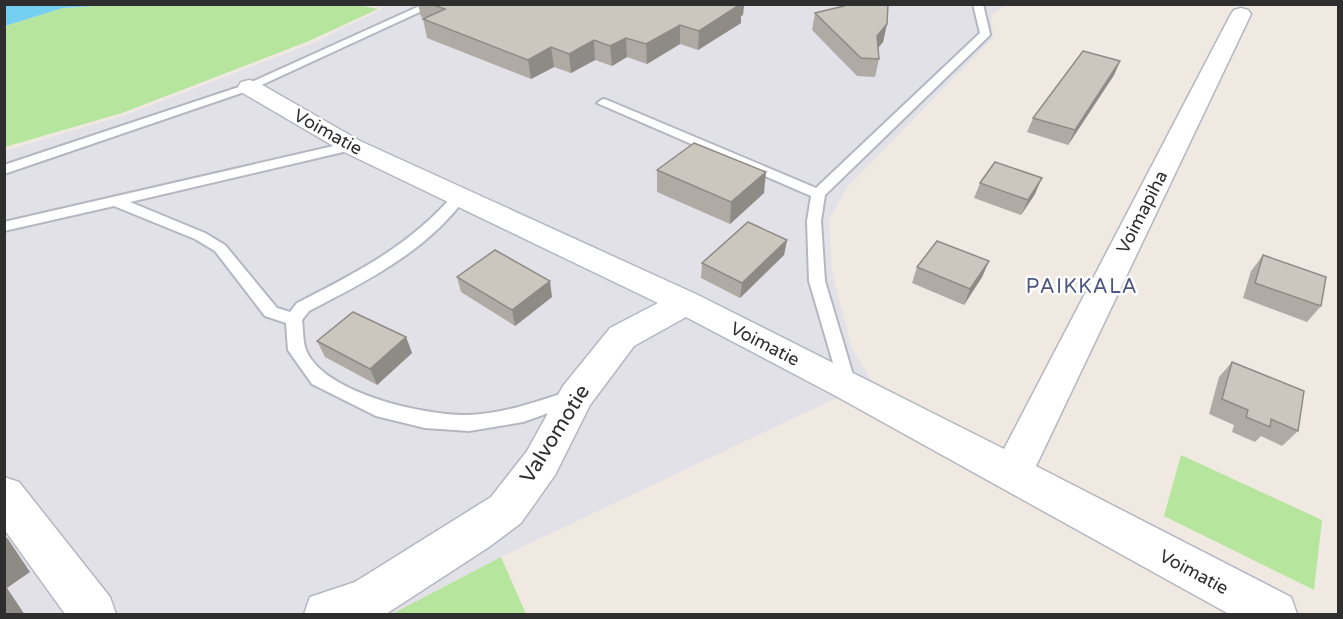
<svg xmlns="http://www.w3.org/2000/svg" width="1343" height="619" font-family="'Varela Round',sans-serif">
  <rect width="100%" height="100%" fill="#efe9e1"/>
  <path fill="#e3e1e8" d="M 371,5 L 1005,5 L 991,15 L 993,38 L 848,186 L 829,220 L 832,272 L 852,349 L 872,381 L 501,557 L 392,614 L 5,614 L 5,151 L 125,115 L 313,43 L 384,8 Z"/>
  <g fill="#b6e59e">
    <path d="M 353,4 L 378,9 L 309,41 L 122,113 L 5,147 L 5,26 L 63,8 L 111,5 Z"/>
    <path d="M 1181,455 L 1322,520 L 1314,590 L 1164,516 Z"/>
    <path d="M 501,557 L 526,614 L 392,614 Z"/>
  </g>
  <path fill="#75cff0" d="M 5,4 L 111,4 L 111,5 L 63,8 L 5,26 Z"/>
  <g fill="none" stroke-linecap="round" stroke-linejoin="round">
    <defs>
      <g id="service">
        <path d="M 424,4 L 437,4 L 253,89 L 4,174 L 4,165 L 245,85 Z"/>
        <path d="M 973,4 L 983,4 L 990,34 L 989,36 L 825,195 L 821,221 L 825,281 L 856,385 L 853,390 L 847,392 L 841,390 L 809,281 L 807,221 L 811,196 L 597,103 L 603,99 L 607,100 L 816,188 L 980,33 Z"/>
        <path d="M 351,142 L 356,143 L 357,146 L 356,149 L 130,202 L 205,233 L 225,245 L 277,308 L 290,312 L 297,303 C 356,273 411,245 454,194 L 464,194 L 466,197 C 427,251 367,281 309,311 L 302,320 C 303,328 303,339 305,347 C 319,393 426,416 468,415 C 505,414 541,400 575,389 L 582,391 L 584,396 L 582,401 L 523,422 L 469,431 L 425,428 L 376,416 L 312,384 L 288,350 L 286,323 L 265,316 L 215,251 L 195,239 L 114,206 L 4,231 L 4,222 Z"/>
      </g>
      <g id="minor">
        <path d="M 1241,8 L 1248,10 L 1251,14 L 1036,466 L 1291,597 L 1297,614 L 1229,614 L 834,395 L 686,317 L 634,346 L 590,405 L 555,475 L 521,523 L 489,547 L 386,614 L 304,614 L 310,597 L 355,582 L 491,497 L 527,451 L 563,386 L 610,328 L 658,303 L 342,151 L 241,92 L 238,87 L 241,82 L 249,80 L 257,82 L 360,141 L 698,295 L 1004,449 L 1231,14 L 1234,10 Z"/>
        <path d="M 4,477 L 19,482 L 110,597 L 116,614 L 65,614 L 4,529 Z"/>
      </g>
    </defs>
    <use href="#service" stroke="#b4b7c1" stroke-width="4"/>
    <use href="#minor" stroke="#b4b7c1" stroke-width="3"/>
    <use href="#service" fill="#fff" fill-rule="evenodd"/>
    <use href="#minor" fill="#fff" fill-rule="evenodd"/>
  </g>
  <g fill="#afaba4">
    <path d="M 418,4 L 744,4 L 743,15 L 741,16 L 741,23 L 698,50 L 680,44 L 647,64 L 627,57 L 612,66 L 595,60 L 571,73 L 554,67 L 531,79 L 427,38 L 423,19 L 424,18 L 421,17 Z"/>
    <path d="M 815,13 L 887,24 L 883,42 L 878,48 L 879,59 L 875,77 L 857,76 L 812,30 Z"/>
    <path d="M 1120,61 L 1114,75 L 1068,145 L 1027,132 L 1033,118 Z"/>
    <path d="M 657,170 L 764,193 L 730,224 L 657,192 Z"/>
    <path d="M 980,183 L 1035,194 L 1021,215 L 974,198 Z"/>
    <path d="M 787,240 L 784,255 L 740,298 L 701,278 L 702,263 Z"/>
    <path d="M 1263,255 L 1321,306 L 1307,322 L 1243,298 L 1251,271 Z"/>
    <path d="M 989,261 L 982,277 L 964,305 L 912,283 L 917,267 Z"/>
    <path d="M 457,277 L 552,297 L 515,326 L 461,292 Z"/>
    <path d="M 406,337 L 412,353 L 377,385 L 325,357 L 317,341 Z"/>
    <path d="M 1232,362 L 1298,431 L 1282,446 L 1261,436 L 1255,442 L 1232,432 L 1234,425 L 1209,414 L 1219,377 Z"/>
  </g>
  <g fill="#8e8b86">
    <path d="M 735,4 L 744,4 L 743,15 L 741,16 L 741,23 L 698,50 L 699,31 Z"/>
    <path d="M 887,24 L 883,42 L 873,54 L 877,36 Z"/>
    <path d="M 680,25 L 680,44 L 647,64 L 646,44 Z"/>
    <path d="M 626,38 L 627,57 L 612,66 L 610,46 Z"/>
    <path d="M 594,40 L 595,60 L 571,73 L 569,54 Z"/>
    <path d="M 551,47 L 554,67 L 531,79 L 528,60 Z"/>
    <path d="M 1120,61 L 1114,75 L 1068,145 L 1075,130 Z"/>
    <path d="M 766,172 L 764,193 L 730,224 L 731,202 Z"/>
    <path d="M 1042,178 L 1035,194 L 1021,215 L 1028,200 Z"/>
    <path d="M 787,240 L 784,255 L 740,298 L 742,283 Z"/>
    <path d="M 989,261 L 982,277 L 964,305 L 970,289 Z"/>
    <path d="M 550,281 L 552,297 L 515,326 L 512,310 Z"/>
    <path d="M 406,337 L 412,353 L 377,385 L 370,369 Z"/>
    <path d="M 4,536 L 8,539 L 30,572 L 7,588 L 25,615 L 8,615 L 4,608 Z"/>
  </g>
  <g fill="#cbc7bf" stroke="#8e8b86" stroke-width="1.5">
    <path d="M 431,4 L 741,4 L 699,31 L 680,25 L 646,44 L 626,38 L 610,46 L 594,40 L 569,54 L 551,47 L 528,60 L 423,19 L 445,9 Z"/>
    <path d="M 847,4 L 888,4 L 887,24 L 877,36 L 879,59 L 861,58 L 815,13 L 844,6 Z"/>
    <path d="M 1083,51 L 1120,61 L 1075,130 L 1033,118 Z"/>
    <path d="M 694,143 L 766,172 L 731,202 L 657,170 Z"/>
    <path d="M 995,162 L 1042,178 L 1028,200 L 980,183 Z"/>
    <path d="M 748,222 L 787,240 L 742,283 L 702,263 Z"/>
    <path d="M 937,241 L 989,261 L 970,289 L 917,267 Z"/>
    <path d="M 495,250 L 550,281 L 512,310 L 457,277 Z"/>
    <path d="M 1263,255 L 1326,277 L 1321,306 L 1255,283 Z"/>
    <path d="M 353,312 L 406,337 L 370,369 L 317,341 Z"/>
    <path d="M 1232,362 L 1304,391 L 1298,431 L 1271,419 L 1270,427 L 1246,417 L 1248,410 L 1222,399 Z"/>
    <path d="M 4,608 L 8,615 L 4,615 Z"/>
  </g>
  <g text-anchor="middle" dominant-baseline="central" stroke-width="5" stroke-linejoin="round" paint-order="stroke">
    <g font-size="18" fill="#2e2e2e" stroke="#fff">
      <text transform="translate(328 132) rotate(29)">Voimatie</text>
      <text transform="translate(1142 212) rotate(-63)">Voimapiha</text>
      <text transform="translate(765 344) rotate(27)">Voimatie</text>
      <text transform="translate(1194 572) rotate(28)">Voimatie</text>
    </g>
    <g font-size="20" letter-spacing="1.5" fill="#4d5680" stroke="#fff">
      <text x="1082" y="287">PAIKKALA</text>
    </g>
    <g font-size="21" fill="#2e2e2e" stroke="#fff">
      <text transform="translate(555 434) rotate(-58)">Valvomotie</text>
    </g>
  </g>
  <rect width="1343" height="619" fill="none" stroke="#2e2e2e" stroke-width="12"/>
</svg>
